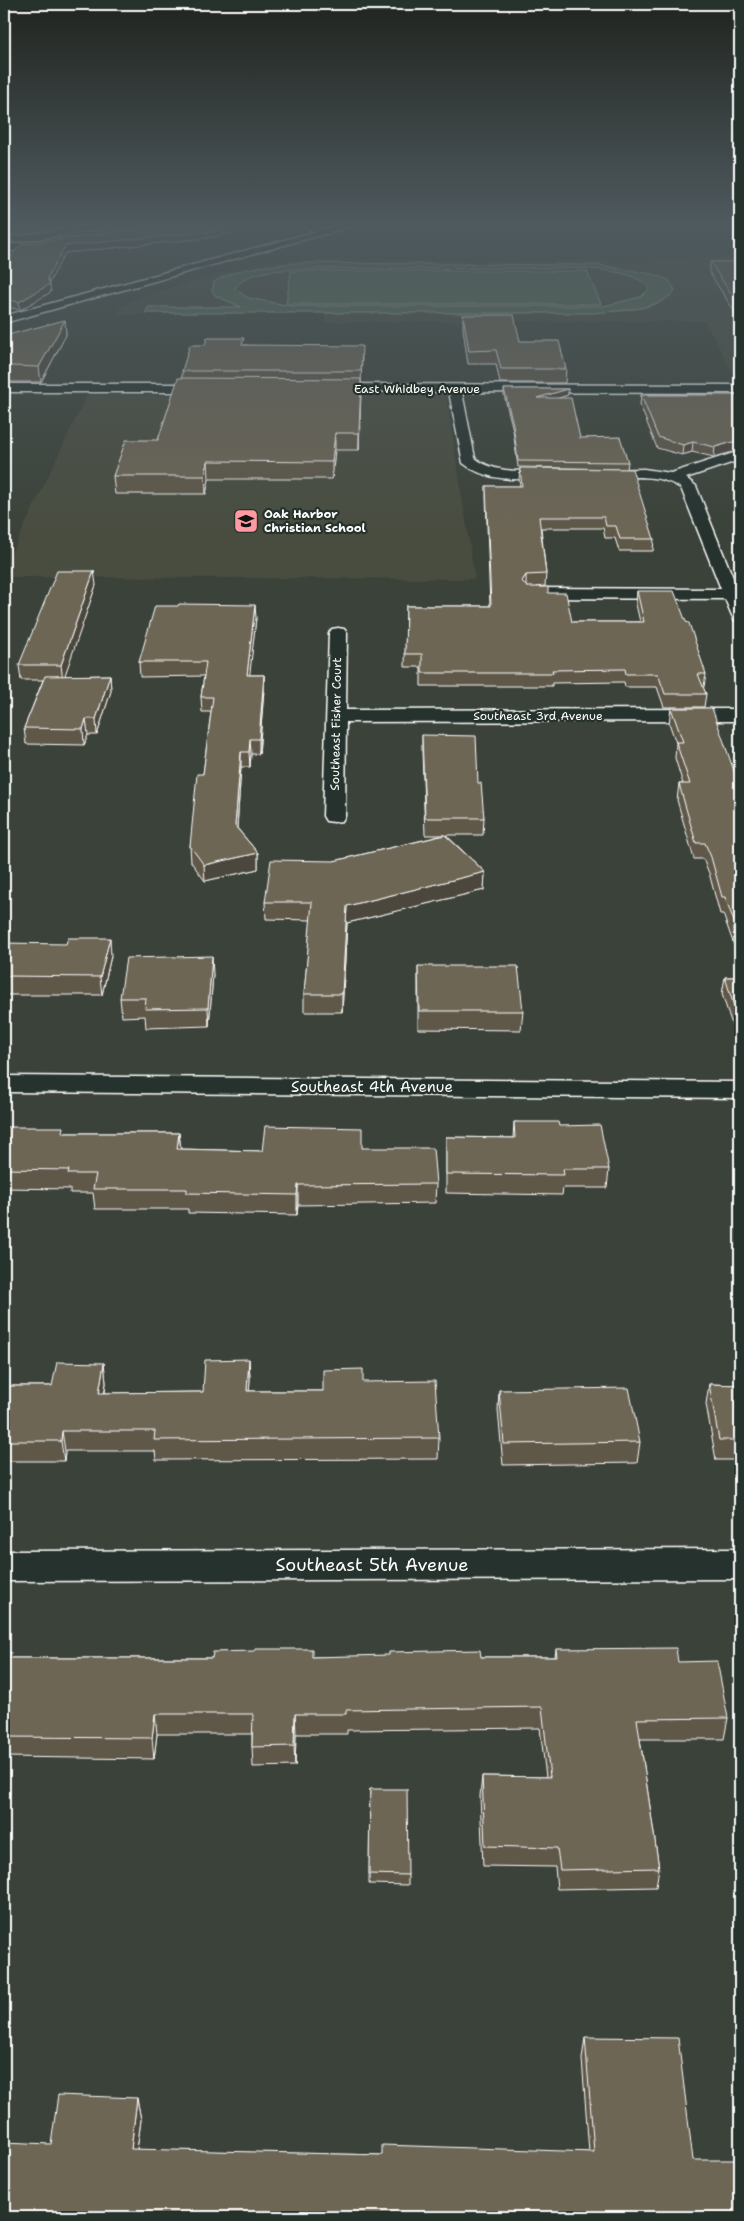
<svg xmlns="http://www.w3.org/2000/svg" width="744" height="2221" font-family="'Shantell Sans',sans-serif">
  <rect width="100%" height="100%" fill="#3b4239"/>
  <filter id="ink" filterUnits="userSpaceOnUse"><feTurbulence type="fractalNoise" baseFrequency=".02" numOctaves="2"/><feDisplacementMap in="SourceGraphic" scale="10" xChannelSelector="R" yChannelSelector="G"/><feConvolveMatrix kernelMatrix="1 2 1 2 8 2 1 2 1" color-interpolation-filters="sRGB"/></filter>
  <g filter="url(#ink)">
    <g fill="#4a4d41">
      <path d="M 714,256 L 740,256 L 740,381 L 737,381 L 705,321 L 325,322 L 325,314 L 118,314 L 121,307 L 141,297 L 267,260 L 660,261 Z"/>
      <path d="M 87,395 L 446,395 L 475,579 L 4,577 L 4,569 Z"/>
    </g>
    <g fill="#576f54" stroke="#abb7aa" fill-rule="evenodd">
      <path d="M 295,263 L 599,265 L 652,274 L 669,280 L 675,290 C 662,311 614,311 591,313 L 145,313 L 149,307 L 241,307 L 216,296 L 212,291 L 214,282 C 237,267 268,266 295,263 ZM 567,268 C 589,269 637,269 649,289 L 641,297 L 604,306 L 291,306 L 248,298 L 235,289 C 245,270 278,271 296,269 Z"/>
      <path d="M 291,271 L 587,271 L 601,304 L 286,304 Z"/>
    </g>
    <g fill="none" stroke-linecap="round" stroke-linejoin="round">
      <defs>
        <g id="minor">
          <path d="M 12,222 L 22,222 L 9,245 L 57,238 L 62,241 L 57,244 L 4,252 L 4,237 Z"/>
          <path d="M 294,222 L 308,222 L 330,232 L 329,234 L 321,234 Z"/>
          <path d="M 4,384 L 211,384 L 218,388 L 211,392 L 4,392 Z"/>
          <path d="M 324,384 L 740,385 L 740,393 L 462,392 L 475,458 C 497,476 529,470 556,470 L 561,471 L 563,474 L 561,477 L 556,478 C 524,479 489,484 463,463 L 449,392 L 319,391 L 317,388 Z"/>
          <path d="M 740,451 L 740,460 L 686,478 L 696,486 L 740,595 L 740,621 L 734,620 L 725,599 L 532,598 L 526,597 L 523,593 L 526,589 L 532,588 L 721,589 L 681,488 C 657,472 624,478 596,478 L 591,477 L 589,474 L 591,471 L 596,470 L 644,469 L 671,473 Z"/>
          <path d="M 338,628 L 344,629 L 347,633 L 346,710 L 740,709 L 740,721 L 346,722 L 345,816 L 342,821 L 334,822 L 326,821 L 323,816 L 329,633 L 332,629 Z"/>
          <path d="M 4,1076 L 740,1082 L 740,1098 L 4,1092 Z"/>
          <path d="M 740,1549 L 740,1579 L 4,1581 L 4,1551 Z"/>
        </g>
        <path id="major" d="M 351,222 L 367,222 L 4,323 L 4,316 Z"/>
      </defs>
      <use href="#minor" stroke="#fff" stroke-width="3"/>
      <use href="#major" stroke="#fff" stroke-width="3"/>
      <use href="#minor" fill="#26332d" fill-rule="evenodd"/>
      <use href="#major" fill="#26332d" fill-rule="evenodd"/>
    </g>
    <g fill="#5e5849" stroke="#fff">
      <path d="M 170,224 L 215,237 L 65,253 L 49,282 L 51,292 L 20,310 L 4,306 L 4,267 Z"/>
      <path d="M 710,262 L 740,262 L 740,320 L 709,272 Z"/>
      <path d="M 463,315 L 520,341 L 566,369 L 565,383 L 500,383 L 496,364 L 468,364 L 463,329 Z"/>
      <path d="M 65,320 L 66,335 L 41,382 L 12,382 L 4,380 L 4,336 Z"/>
      <path d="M 245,345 L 362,357 L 359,450 L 335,450 L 332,479 L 209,479 L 206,494 L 115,494 L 113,476 L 158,440 L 182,378 L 182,371 Z"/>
      <path d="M 504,389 L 568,389 L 568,395 L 557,398 L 580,438 L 628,462 L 627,469 L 518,467 L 513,430 L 504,395 Z"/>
      <path d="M 641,395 L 740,395 L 740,450 L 714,457 L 692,452 L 682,455 L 657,448 L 640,405 Z"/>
      <path d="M 740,451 L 740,464 L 737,463 L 739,452 Z"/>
      <path d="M 520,468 L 654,539 L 653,551 L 619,551 L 615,538 L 605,538 L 603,528 L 541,528 L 546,574 L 545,586 L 537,587 L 548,593 L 572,622 L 640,622 L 636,604 L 637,591 L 706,674 L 704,687 L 703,687 L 706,694 L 704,707 L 664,707 L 657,687 L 625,687 L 624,682 L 552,683 L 552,686 L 421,686 L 421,667 L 405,667 L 406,606 L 490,606 L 486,498 L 486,486 L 520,486 L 519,479 Z"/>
      <path d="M 96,585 L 64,676 L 110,675 L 111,691 L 97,735 L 88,735 L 84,745 L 26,744 L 24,728 L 43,680 L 21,680 L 19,665 Z"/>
      <path d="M 256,618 L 249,675 L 264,675 L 264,689 L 259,754 L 251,754 L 250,767 L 241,767 L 237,828 L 258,853 L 258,869 L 205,881 L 191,862 L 190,846 L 203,774 L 211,712 L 202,712 L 201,697 L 204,676 L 140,677 L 139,662 Z"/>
      <path d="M 671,708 L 740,788 L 740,962 L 723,914 L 720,914 L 709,873 L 703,859 L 694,859 L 677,800 L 679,784 L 683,784 L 675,758 L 676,743 L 669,723 Z"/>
      <path d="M 422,735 L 478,783 L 484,818 L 483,835 L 446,835 L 485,872 L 484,890 L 347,923 L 342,1012 L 304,1012 L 304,994 L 311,920 L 266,919 L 265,902 L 334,861 L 444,835 L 425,835 L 422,751 Z"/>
      <path d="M 4,943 L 111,956 L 102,995 L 4,995 Z"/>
      <path d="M 418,966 L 523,1011 L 521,1030 L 418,1029 Z"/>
      <path d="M 213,974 L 209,1026 L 146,1028 L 145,1016 L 122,1017 L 120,998 Z"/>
      <path d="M 725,977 L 740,977 L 740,1034 L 735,1034 L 722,994 Z"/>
      <path d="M 514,1122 L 559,1126 L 609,1169 L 607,1188 L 563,1188 L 562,1195 L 446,1193 L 446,1137 L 513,1138 Z"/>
      <path d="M 4,1127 L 64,1133 L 179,1133 L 181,1149 L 262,1151 L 362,1148 L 436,1184 L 435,1203 L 298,1205 L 297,1215 L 188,1213 L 188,1209 L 95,1209 L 93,1193 L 70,1193 L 70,1189 L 4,1188 Z"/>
      <path d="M 249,1359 L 250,1379 L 249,1391 L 323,1391 L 363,1382 L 439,1438 L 438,1459 L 156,1460 L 155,1451 L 65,1451 L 64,1461 L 4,1461 L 4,1386 L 52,1386 L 104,1363 L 106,1383 L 105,1393 L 203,1392 Z"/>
      <path d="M 709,1384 L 740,1385 L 740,1460 L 716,1460 L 706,1404 Z"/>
      <path d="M 499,1390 L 640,1442 L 637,1463 L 503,1465 L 498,1410 Z"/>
      <path d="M 556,1649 L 678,1662 L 728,1718 L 724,1739 L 640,1739 L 659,1868 L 656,1887 L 557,1889 L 555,1867 L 483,1866 L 480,1796 L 482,1776 L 546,1777 L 540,1728 L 347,1730 L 347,1734 L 296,1734 L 295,1766 L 253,1767 L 252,1747 L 252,1734 L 157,1734 L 154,1759 L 4,1757 L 4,1653 L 12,1658 L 212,1658 L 312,1657 L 555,1657 Z"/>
      <path d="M 370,1789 L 408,1875 L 408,1885 L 369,1884 Z"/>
      <path d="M 585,2037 L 693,2160 L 740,2217 L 51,2144 L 137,2098 L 141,2120 L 137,2150 L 382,2155 L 589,2152 L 582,2059 Z"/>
    </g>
    <g fill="#4c473c" stroke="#fff">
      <path d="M 6,222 L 11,222 L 4,234 L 4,226 Z"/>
      <path d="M 112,222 L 161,222 L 12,243 L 12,236 Z"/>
      <path d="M 248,222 L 273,222 L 215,237 L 65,253 L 48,285 L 47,278 L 65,246 Z"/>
      <path d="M 50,284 L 51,292 L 20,310 L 19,302 Z"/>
      <path d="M 65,320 L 66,335 L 41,382 L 39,367 Z"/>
      <path d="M 361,379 L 361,395 L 359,450 L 359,433 Z"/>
      <path d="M 568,389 L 568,395 L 537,405 L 537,398 Z"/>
      <path d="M 335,433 L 335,450 L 332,479 L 332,462 Z"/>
      <path d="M 740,440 L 740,450 L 714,457 L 715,447 Z"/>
      <path d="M 693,442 L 692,452 L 682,455 L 683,445 Z"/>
      <path d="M 208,461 L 209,479 L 206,494 L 205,476 Z"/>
      <path d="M 94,571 L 96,585 L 63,681 L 61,665 Z"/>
      <path d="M 526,575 L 526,587 L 522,581 Z"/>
      <path d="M 255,605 L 256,618 L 248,690 L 247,675 Z"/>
      <path d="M 110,675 L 111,691 L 97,735 L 96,719 Z"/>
      <path d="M 264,675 L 264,689 L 259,754 L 259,739 Z"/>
      <path d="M 86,719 L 88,735 L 84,745 L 83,729 Z"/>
      <path d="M 250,739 L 251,754 L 250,767 L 249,752 Z"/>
      <path d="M 241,752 L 241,767 L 236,842 L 235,826 Z"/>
      <path d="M 258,853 L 258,869 L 205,881 L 204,865 Z"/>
      <path d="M 485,872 L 484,890 L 347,923 L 342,1012 L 342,994 L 347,906 Z"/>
      <path d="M 110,938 L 111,956 L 102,995 L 100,977 Z"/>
      <path d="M 212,956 L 213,974 L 209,1026 L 208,1008 Z"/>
      <path d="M 179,1133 L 181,1152 L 177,1149 Z"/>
      <path d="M 298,1185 L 298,1205 L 297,1215 L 297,1195 Z"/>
      <path d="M 249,1359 L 250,1379 L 248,1411 L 247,1391 Z"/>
      <path d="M 104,1363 L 106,1383 L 101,1413 L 99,1393 Z"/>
      <path d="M 62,1431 L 65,1451 L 64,1461 L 61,1441 Z"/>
      <path d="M 155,1714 L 157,1734 L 154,1759 L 152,1738 Z"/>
      <path d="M 295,1714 L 296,1734 L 295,1766 L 294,1746 Z"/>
      <path d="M 137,2098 L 141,2120 L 134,2171 L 131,2149 Z"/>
    </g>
    <g fill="#6d6655" stroke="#fff">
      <path d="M 19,222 L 112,222 L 12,236 Z"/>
      <path d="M 176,222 L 248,222 L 215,231 L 65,246 L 47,278 L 50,284 L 19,302 L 4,299 L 4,267 L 20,245 L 170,224 Z"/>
      <path d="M 710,262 L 740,262 L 740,307 Z"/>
      <path d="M 463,315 L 514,315 L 520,341 L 559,341 L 566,369 L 501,369 L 496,350 L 469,351 Z"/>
      <path d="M 65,320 L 39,367 L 10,366 L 4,365 L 4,336 Z"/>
      <path d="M 207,338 L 244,338 L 242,345 L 362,346 L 361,371 L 182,371 L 190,345 L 205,345 Z"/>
      <path d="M 178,378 L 361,379 L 359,433 L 335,433 L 332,462 L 208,461 L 205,476 L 113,476 L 126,440 L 158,440 Z"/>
      <path d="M 504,389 L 568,389 L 537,398 L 571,398 L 580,438 L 620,437 L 628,462 L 518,461 L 513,424 Z"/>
      <path d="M 641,395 L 740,395 L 740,440 L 715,447 L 693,442 L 683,445 L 658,437 Z"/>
      <path d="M 520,468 L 632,469 L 654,539 L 620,539 L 616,526 L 606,526 L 604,517 L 539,517 L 546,574 L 526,575 L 522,581 L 527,587 L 548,587 L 548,593 L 566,593 L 572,622 L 644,622 L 637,591 L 674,591 L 686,622 L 689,623 L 706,674 L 698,674 L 706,694 L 665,694 L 658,674 L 626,674 L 625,669 L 552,670 L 553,673 L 422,673 L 422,654 L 405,654 L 406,606 L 491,606 L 486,486 L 522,486 Z"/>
      <path d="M 57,571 L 94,571 L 61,665 L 19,665 Z"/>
      <path d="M 179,604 L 255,605 L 247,675 L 264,675 L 259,739 L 250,739 L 249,752 L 241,752 L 235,826 L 258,853 L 204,865 L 190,846 L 197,774 L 203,774 L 213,697 L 201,697 L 206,662 L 139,662 L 155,606 L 178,606 Z"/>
      <path d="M 110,675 L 96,719 L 86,719 L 83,729 L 24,728 L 45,676 Z"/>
      <path d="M 671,708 L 712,708 L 740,788 L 740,938 L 725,897 L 722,897 L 711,857 L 705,843 L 696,843 L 679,784 L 690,784 L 676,742 L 683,742 Z"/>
      <path d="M 422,735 L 476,736 L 478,783 L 481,783 L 484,818 L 425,818 Z"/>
      <path d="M 445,835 L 485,872 L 347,906 L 342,994 L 304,994 L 312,902 L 265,902 L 271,860 L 334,861 Z"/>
      <path d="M 68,938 L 110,938 L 100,977 L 4,976 L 4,943 L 66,944 Z"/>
      <path d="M 212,956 L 208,1008 L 145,1009 L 146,998 L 120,998 L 126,958 Z"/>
      <path d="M 418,966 L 518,966 L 523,1011 L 419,1011 Z"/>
      <path d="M 725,977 L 740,977 L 740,1016 L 737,1016 Z"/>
      <path d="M 514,1122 L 558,1122 L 559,1126 L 600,1125 L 609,1169 L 563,1169 L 564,1175 L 446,1174 L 446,1137 L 515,1138 Z"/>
      <path d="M 265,1126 L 362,1128 L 362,1148 L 433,1148 L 436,1184 L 298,1185 L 297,1195 L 187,1193 L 187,1189 L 93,1189 L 96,1174 L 68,1174 L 69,1170 L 4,1169 L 4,1127 L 63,1127 L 62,1133 L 179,1133 L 177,1149 L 262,1151 Z"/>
      <path d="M 249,1359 L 247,1391 L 323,1391 L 323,1370 L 363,1369 L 363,1382 L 435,1381 L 439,1438 L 154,1440 L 155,1431 L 62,1431 L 61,1441 L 4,1441 L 4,1386 L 52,1386 L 57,1362 L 104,1363 L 99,1393 L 203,1392 L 205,1360 Z"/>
      <path d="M 709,1384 L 740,1385 L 740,1440 L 719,1440 Z"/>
      <path d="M 629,1388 L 640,1442 L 504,1444 L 499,1390 Z"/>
      <path d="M 676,1648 L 678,1662 L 717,1661 L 728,1718 L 637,1719 L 659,1868 L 560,1870 L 557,1848 L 485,1846 L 482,1776 L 550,1777 L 542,1707 L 346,1710 L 346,1714 L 295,1714 L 294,1746 L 252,1747 L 253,1714 L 155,1714 L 152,1738 L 4,1737 L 4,1653 L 11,1652 L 10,1658 L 212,1658 L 213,1652 L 255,1651 L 255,1649 L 312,1649 L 312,1657 L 389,1655 L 389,1652 L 480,1650 L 481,1657 L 557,1657 L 556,1649 Z"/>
      <path d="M 370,1789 L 407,1789 L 408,1875 L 369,1874 Z"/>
      <path d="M 585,2037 L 678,2038 L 693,2160 L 740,2160 L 740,2217 L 4,2217 L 4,2142 L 51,2144 L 58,2095 L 137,2098 L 131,2149 L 382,2155 L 382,2145 L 594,2152 Z"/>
    </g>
  </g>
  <linearGradient id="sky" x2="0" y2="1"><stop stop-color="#20241f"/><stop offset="0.42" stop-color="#4f5a5f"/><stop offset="1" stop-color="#4f5a5f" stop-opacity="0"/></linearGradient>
  <rect width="744" height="533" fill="url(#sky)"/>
  <defs>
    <symbol id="school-square" viewBox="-11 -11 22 22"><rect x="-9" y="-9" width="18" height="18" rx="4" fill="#ff9aa2" stroke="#26332d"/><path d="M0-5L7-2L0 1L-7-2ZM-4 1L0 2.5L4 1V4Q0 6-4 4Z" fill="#111"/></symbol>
  </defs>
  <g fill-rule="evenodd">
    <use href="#school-square" x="232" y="507" width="28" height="28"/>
  </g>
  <g text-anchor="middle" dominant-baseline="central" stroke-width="4.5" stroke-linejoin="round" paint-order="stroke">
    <g font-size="12" fill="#fff" stroke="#26332d">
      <text x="417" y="389">East Whidbey Avenue</text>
      <text x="538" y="716">Southeast 3rd Avenue</text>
      <text transform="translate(336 724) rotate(-89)">Southeast Fisher Court</text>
    </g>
    <g font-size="12" font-weight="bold" fill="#fff" stroke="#26332d" text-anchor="start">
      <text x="264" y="514">Oak Harbor<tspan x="264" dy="14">Christian School</tspan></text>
    </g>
    <g font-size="15" fill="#fff" stroke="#26332d">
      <text x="372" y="1087">Southeast 4th Avenue</text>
    </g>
    <g font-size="18" fill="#fff" stroke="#26332d">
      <text x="372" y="1565">Southeast 5th Avenue</text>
    </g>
  </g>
  <rect width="744" height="2221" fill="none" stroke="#26332d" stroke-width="20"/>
  <rect x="10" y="10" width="724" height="2201" fill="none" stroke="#fff" stroke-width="2" filter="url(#ink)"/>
</svg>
